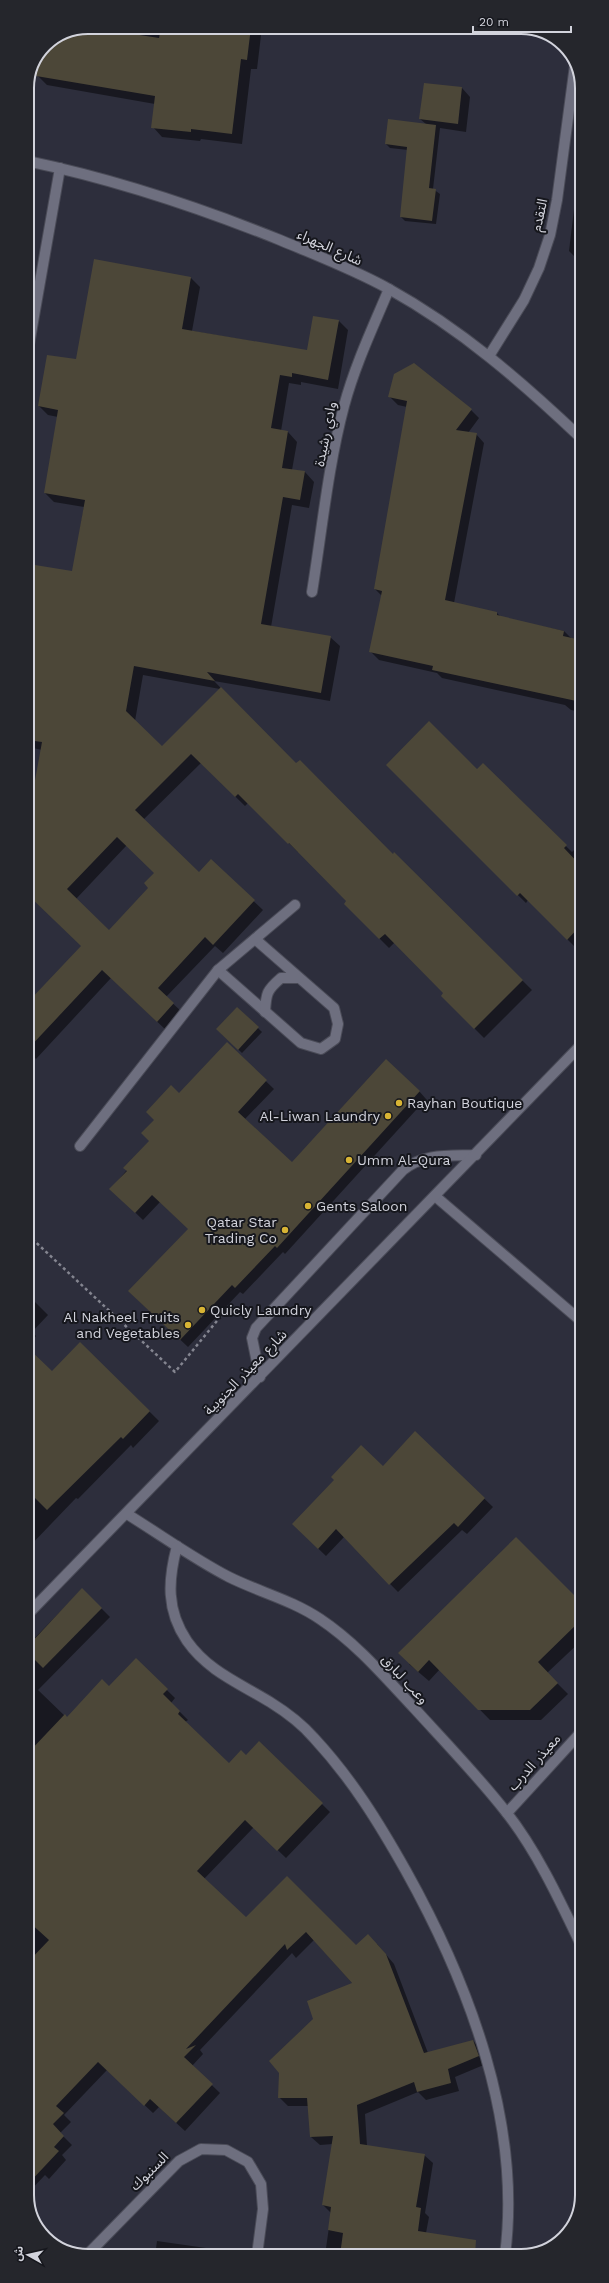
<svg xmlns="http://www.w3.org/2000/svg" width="609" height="2283" font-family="'Work Sans','Noto Sans Arabic',sans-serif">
  <rect width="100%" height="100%" fill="#2d2e3c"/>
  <g fill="#0007" fill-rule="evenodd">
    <path d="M 88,27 L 262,27 L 257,69 L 251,69 L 242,144 L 201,139 L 200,141 L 162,137 L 153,127 L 155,104 L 47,85 L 37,75 L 40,56 L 45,45 Z"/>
    <path d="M 425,84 L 462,88 L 470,97 L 466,132 L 440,128 L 433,189 L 440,194 L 436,224 L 405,221 L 401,217 L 408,150 L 390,148 L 386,144 L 426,124 L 420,119 Z"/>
    <path d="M 575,201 L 581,202 L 581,259 L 576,258 L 569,251 Z"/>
    <path d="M 191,278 L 200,287 L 192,331 L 308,351 L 339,321 L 348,330 L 338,389 L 301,382 L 301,385 L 289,383 L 281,431 L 288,432 L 297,442 L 292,470 L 305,472 L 314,482 L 309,508 L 292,505 L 271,627 L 330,637 L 340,646 L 330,701 L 214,681 L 296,765 L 393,855 L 394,853 L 532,990 L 484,1038 L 442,996 L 445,993 L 395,942 L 389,948 L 345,904 L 348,901 L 299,851 L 298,852 L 248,803 L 245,806 L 201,763 L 143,820 L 199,873 L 211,861 L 263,910 L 223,953 L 215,946 L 166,997 L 183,1013 L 167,1031 L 111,978 L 36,1059 L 28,1050 L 28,1004 L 82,946 L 27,893 L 42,750 L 33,748 L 27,743 L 27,610 L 73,572 L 84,507 L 54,502 L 45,493 L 58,417 L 48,415 L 39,406 L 77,361 ZM 143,675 L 220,689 L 162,747 L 135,721 ZM 127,845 L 156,873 L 150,888 L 109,931 L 76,899 Z"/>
    <path d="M 389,396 L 471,410 L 479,418 L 468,433 L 476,434 L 484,443 L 454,603 L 497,613 L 502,618 L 564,631 L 572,639 L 581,642 L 581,712 L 571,710 L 565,705 L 442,678 L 437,673 L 379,660 L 371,652 L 382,596 L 375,589 L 407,407 L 398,405 Z"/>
    <path d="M 387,765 L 477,770 L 483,765 L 572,852 L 581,844 L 581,941 L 575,947 L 528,900 L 526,903 Z"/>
    <path d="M 237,1008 L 262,1032 L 242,1053 L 217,1029 Z"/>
    <path d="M 227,1044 L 274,1089 L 245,1119 L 292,1164 L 419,1091 L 426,1099 L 285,1254 L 283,1252 L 243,1294 L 240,1292 L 188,1347 L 137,1299 L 189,1229 L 160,1202 L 143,1220 L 111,1189 L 151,1141 L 179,1094 Z"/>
    <path d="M 28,1295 L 48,1315 L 32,1332 L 36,1336 L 28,1346 Z"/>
    <path d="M 80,1343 L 159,1421 L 133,1448 L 131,1445 L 78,1499 L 76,1498 L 28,1548 L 28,1350 L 52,1372 Z"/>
    <path d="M 415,1432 L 493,1507 L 467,1534 L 462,1530 L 398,1592 L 344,1537 L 326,1556 L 301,1532 L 383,1467 Z"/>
    <path d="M 82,1589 L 110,1617 L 38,1690 L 67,1718 L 109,1687 L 136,1660 L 175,1698 L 171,1703 L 188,1720 L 185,1722 L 229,1764 L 246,1756 L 259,1742 L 330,1812 L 286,1858 L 254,1827 L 204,1879 L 246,1918 L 287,1878 L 356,1947 L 377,1944 L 394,1964 L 428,2053 L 473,2041 L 481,2049 L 486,2064 L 455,2077 L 459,2091 L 426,2100 L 418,2092 L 365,2114 L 367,2146 L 424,2155 L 433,2163 L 425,2213 L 429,2217 L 426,2233 L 467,2255 L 325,2255 L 331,2213 L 323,2205 L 333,2144 L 320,2145 L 311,2137 L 309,2106 L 288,2106 L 279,2097 L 353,1984 L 314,1940 L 296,1958 L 292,1953 L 200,2050 L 203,2054 L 192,2066 L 220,2093 L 185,2131 L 159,2107 L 153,2113 L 107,2070 L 64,2115 L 71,2122 L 60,2133 L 72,2145 L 62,2155 L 66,2160 L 49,2179 L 45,2175 L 28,2193 L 28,1756 L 31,1753 L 28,1750 L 28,1645 Z"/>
    <path d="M 582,1605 L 582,1640 L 547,1673 L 568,1694 L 541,1720 L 490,1720 L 440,1669 L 429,1681 L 409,1664 Z"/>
    <path d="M 582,1828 L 582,1839 L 577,1832 Z"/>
    <path d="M 157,2241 L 220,2250 L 226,2256 L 155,2256 Z"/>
  </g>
  <g fill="#4c4738" fill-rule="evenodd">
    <path d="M 88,27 L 159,38 L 161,27 L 251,27 L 247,60 L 241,59 L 232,134 L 191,129 L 191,132 L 151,128 L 155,96 L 36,76 L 38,60 L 45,45 Z"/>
    <path d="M 424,83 L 462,87 L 458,124 L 419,119 Z"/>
    <path d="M 388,119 L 436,125 L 429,188 L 436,189 L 432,221 L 400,217 L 407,147 L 385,144 Z"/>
    <path d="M 94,259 L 191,277 L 182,329 L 307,350 L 313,316 L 339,320 L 328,380 L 292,373 L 292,377 L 280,375 L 271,428 L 288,431 L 282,468 L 305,471 L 300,500 L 283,497 L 261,624 L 331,636 L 321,693 L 207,672 L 215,681 L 134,666 L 126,711 L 162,746 L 221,687 L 296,763 L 300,760 L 393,854 L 394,852 L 523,980 L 474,1029 L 441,996 L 443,993 L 385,934 L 379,939 L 344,904 L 346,901 L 289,843 L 288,844 L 238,794 L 235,797 L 191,754 L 135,810 L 199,872 L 211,859 L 255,900 L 213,945 L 205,937 L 158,988 L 174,1003 L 157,1022 L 102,970 L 28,1049 L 28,1002 L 81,946 L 27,894 L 27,824 L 42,742 L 27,740 L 27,610 L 35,565 L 72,571 L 85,500 L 44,493 L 58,410 L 38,406 L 47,355 L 76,359 ZM 117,837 L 154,873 L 144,883 L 148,888 L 109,930 L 67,889 Z"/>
    <path d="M 414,363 L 472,409 L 456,430 L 477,433 L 445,600 L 497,612 L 497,615 L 564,631 L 563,636 L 581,640 L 581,702 L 432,670 L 433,666 L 369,652 L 382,591 L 374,589 L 407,401 L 388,397 L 394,374 Z"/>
    <path d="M 429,721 L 477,769 L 483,763 L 567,845 L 564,848 L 581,866 L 581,925 L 567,940 L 520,893 L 517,896 L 386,765 Z"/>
    <path d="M 237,1007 L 259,1027 L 238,1050 L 216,1029 Z"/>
    <path d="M 227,1042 L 267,1080 L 238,1112 L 292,1162 L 386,1059 L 420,1091 L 277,1248 L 275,1246 L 235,1288 L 232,1285 L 180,1340 L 128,1291 L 188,1229 L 152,1195 L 135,1213 L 109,1189 L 127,1171 L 123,1168 L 149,1141 L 141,1133 L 154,1120 L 146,1112 L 171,1085 L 179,1093 Z"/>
    <path d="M 80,1342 L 150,1411 L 123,1439 L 121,1437 L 47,1510 L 28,1491 L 28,1348 L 52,1371 Z"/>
    <path d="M 415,1431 L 485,1498 L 458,1527 L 454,1523 L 389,1585 L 336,1529 L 318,1549 L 292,1524 L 334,1480 L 331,1477 L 361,1445 L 383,1466 Z"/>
    <path d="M 516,1537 L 582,1603 L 582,1619 L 538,1662 L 558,1683 L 530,1710 L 478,1710 L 429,1660 L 418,1672 L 398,1653 Z"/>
    <path d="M 82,1588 L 102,1608 L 43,1668 L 28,1653 L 28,1646 Z"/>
    <path d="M 136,1658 L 168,1689 L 163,1694 L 180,1711 L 178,1714 L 229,1763 L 241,1750 L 246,1755 L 259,1741 L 323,1803 L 277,1851 L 245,1820 L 197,1871 L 246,1917 L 287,1876 L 356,1945 L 368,1934 L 386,1954 L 424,2053 L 473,2040 L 479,2056 L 448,2069 L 451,2083 L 417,2092 L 414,2082 L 357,2105 L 360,2144 L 425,2154 L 416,2207 L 421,2208 L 418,2231 L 476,2240 L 475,2255 L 340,2255 L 343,2233 L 328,2230 L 331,2207 L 322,2205 L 333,2136 L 310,2137 L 307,2098 L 278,2098 L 279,2073 L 269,2061 L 313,2019 L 307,2001 L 352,1983 L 306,1932 L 287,1950 L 285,1944 L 186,2049 L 196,2045 L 184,2057 L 213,2084 L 176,2123 L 150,2099 L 144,2106 L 98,2062 L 56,2106 L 64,2113 L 53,2124 L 64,2136 L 54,2147 L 59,2151 L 28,2184 L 28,1962 L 49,1940 L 28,1921 L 28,1753 L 65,1714 L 67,1717 L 102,1679 L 109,1686 Z"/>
  </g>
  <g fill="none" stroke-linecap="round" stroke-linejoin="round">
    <defs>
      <g id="service">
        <path d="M 218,970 L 301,1043 L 321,1049 L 335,1039 L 338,1024 L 334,1008 L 255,939"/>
        <path d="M 265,1012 C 266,993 267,990 281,978 L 299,978"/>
        <path d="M 80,1146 L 218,970 L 295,905"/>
        <path d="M 435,1196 L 581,1321"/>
        <path d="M 260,1377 L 252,1338 L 256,1328 L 403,1170 C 425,1153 449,1156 476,1155"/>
      </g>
      <g id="minor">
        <path d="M 27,356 L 60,168"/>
        <path d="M 489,356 L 524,300 L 539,268 L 550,235 L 557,200 L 575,65"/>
        <path d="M 312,592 C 322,530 328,466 344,406 C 355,365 373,327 389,289"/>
        <path d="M 127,1514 C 161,1535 194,1559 229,1577 C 259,1592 292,1600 320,1619 C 356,1643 384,1676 414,1708 C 445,1742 478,1776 506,1812 C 537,1851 561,1903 582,1947"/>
        <path d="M 177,1546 C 168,1580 166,1610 187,1641 C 208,1671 239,1683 270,1702 C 286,1712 302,1724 314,1738 C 352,1779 379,1823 406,1871 C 469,1984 522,2123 505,2255"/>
        <path d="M 507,1813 L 582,1731"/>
        <path d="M 86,2256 L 179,2161 L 201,2149 L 226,2150 L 248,2162 L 261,2184 L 263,2209 L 257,2255"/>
      </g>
      <g id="tertiary">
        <path d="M 27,161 C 114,179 198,207 280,240 C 316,255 355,270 389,289 C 461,329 522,382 581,438"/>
        <path d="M 28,1614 L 581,1045"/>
      </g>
    </defs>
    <use href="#service" stroke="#4a4b57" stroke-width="12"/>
    <use href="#minor" stroke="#4a4b57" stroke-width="12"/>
    <use href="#tertiary" stroke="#4a4b57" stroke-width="12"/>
    <path stroke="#848590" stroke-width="2.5" stroke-dasharray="3 3" stroke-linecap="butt" d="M 28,1235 L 175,1372 L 230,1305 L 239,1313"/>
    <use href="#service" stroke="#6e6f7f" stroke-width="10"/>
    <use href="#minor" stroke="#6e6f7f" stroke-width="10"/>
    <use href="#tertiary" stroke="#6e6f7f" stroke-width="10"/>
  </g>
  <g fill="#d8b434" stroke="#16171d" stroke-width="1.5">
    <circle cx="399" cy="1103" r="4"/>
    <circle cx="388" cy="1116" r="4"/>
    <circle cx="349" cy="1160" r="4"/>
    <circle cx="308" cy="1206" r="4"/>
    <circle cx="285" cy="1230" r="4"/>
    <circle cx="202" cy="1310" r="4"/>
    <circle cx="188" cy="1325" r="4"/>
  </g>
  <g text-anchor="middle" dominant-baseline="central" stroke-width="4" stroke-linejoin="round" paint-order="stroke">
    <g font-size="14" fill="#d2d3dc" stroke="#16171d">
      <text transform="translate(539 215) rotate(-78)">التقدم</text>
      <text transform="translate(330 247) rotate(24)">شارع الجهراء</text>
      <text transform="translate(325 434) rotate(-79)">وادي رشيدة</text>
      <text transform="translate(245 1372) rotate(-46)">شارع معيذر الجنوبية</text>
      <text transform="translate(405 1679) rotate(47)">وعب لبارق</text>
      <text transform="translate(534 1762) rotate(-48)">معيذر الدرب</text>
      <text transform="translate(149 2171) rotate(-45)">السنبوك</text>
    </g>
    <g font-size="14" fill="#d2d3dc" stroke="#16171d" text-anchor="start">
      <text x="407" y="1103">Rayhan Boutique</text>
      <text x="380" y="1116" text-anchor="end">Al-Liwan Laundry</text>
      <text x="357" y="1160">Umm Al-Qura</text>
      <text x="316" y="1206">Gents Saloon</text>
      <text x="277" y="1222" text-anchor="end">Qatar Star<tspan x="277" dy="16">Trading Co</tspan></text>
      <text x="210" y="1310">Quicly Laundry</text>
      <text x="180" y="1317" text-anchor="end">Al Nakheel Fruits<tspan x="180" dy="16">and Vegetables</tspan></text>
    </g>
  </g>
  <path d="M0 0H609V2283H0ZM88 34H521A54 54 0 0 1 575 88V2195A54 54 0 0 1 521 2249H88A54 54 0 0 1 34 2195V88A54 54 0 0 1 88 34Z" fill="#25262c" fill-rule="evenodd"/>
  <path fill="none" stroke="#d2d3dc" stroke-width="2" d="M88 34H521A54 54 0 0 1 575 88V2195A54 54 0 0 1 521 2249H88A54 54 0 0 1 34 2195V88A54 54 0 0 1 88 34Z"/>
  <g transform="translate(28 2255) rotate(278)" stroke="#16171d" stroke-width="3" paint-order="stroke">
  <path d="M0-3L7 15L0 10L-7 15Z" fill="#d2d3dc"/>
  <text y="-6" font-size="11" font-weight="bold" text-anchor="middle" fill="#d2d3dc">ش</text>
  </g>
  <path d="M473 26v6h98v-6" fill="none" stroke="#d2d3dc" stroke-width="2"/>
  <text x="479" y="26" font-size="12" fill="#d2d3dc" stroke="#16171d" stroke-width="3" paint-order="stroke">20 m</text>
</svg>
